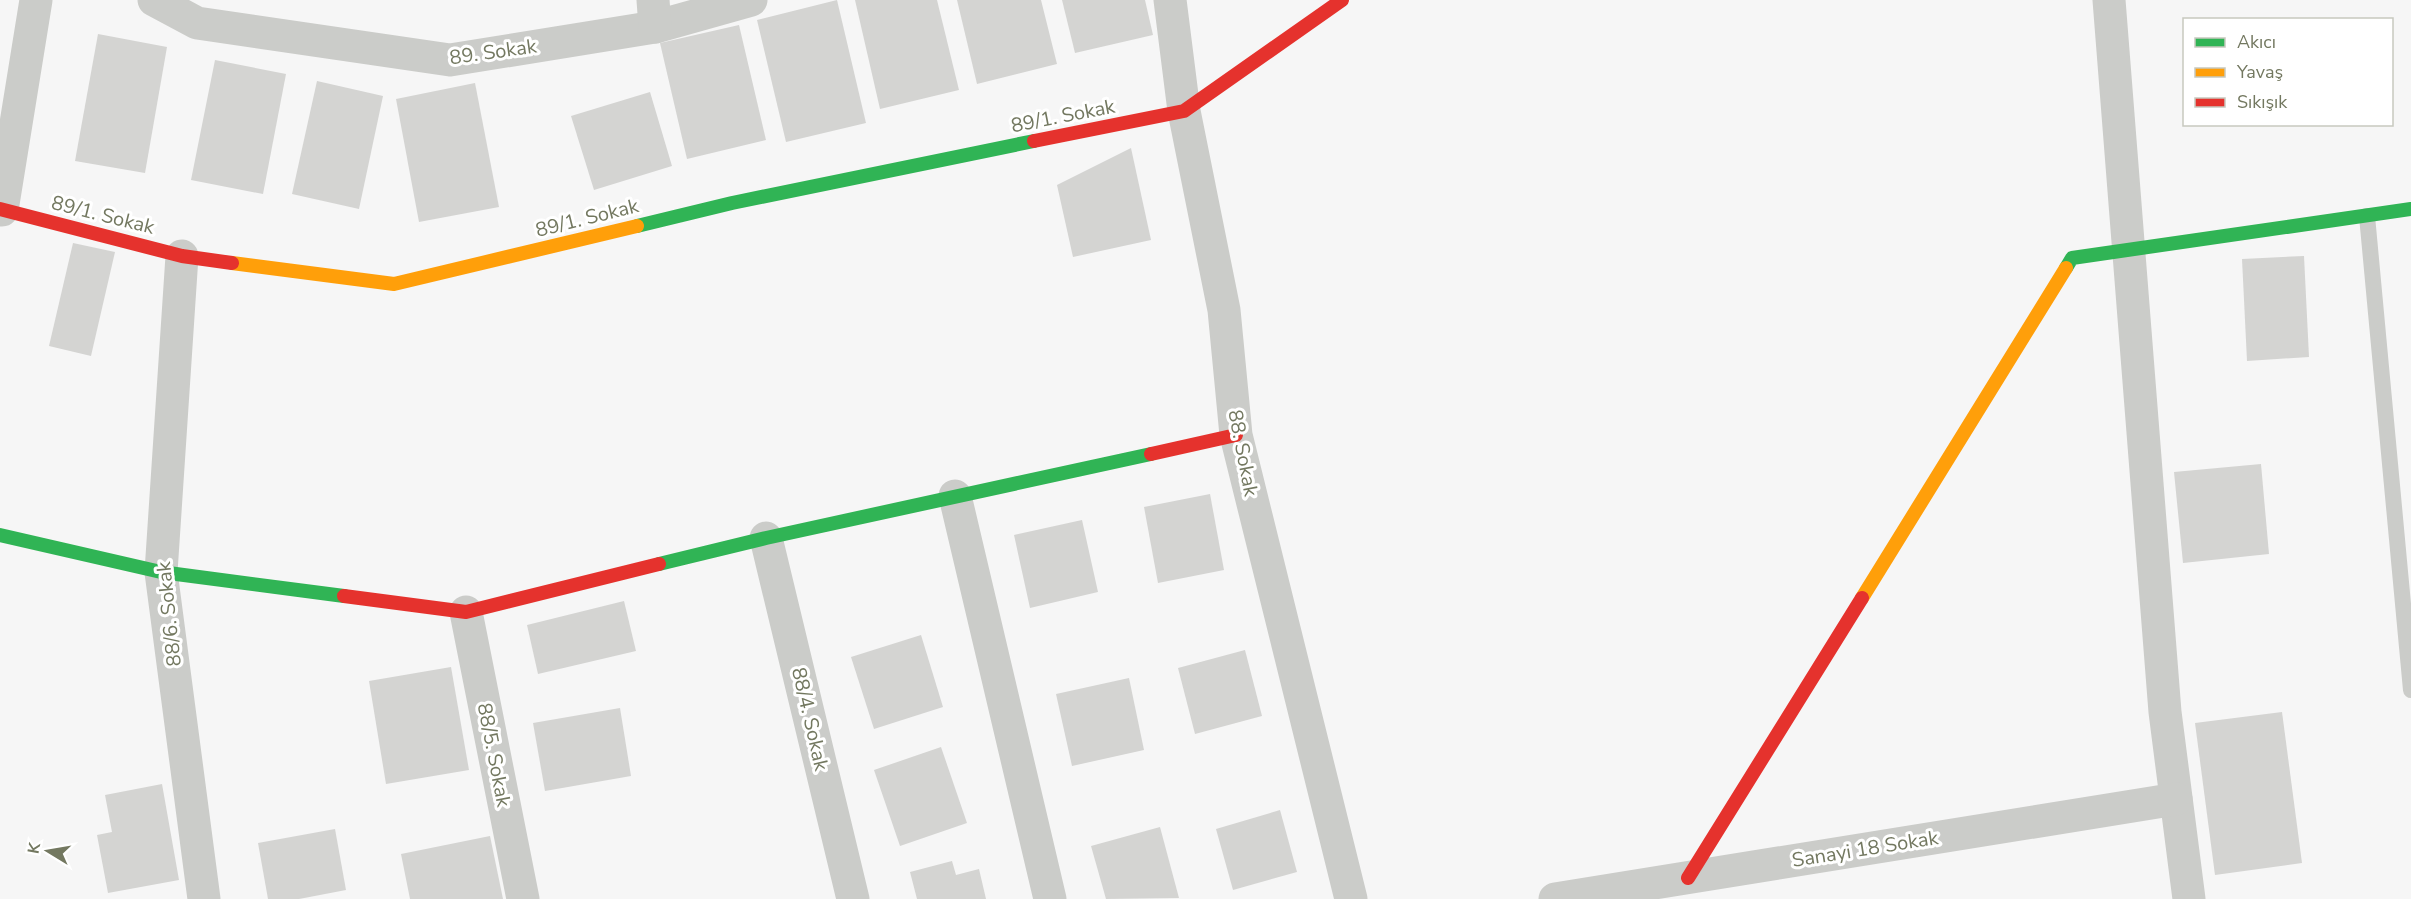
<svg xmlns="http://www.w3.org/2000/svg" width="2411" height="899" font-family="'Nunito Sans',sans-serif">
  <rect width="100%" height="100%" fill="#f6f6f6"/>
  <g fill="#d4d4d2">
    <path d="M 837,0 L 866,123 L 786,142 L 757,20 Z"/>
    <path d="M 855,0 L 937,0 L 959,90 L 880,109 Z"/>
    <path d="M 957,0 L 1041,0 L 1057,64 L 977,84 Z"/>
    <path d="M 1062,0 L 1145,0 L 1153,35 L 1075,53 Z"/>
    <path d="M 739,25 L 766,140 L 687,159 L 660,43 Z"/>
    <path d="M 98,34 L 167,47 L 145,173 L 75,161 Z"/>
    <path d="M 215,60 L 286,74 L 263,194 L 191,180 Z"/>
    <path d="M 317,81 L 383,96 L 359,209 L 292,194 Z"/>
    <path d="M 475,83 L 499,207 L 419,222 L 396,99 Z"/>
    <path d="M 650,92 L 672,166 L 594,190 L 571,116 Z"/>
    <path d="M 1131,148 L 1151,240 L 1073,257 L 1057,185 Z"/>
    <path d="M 73,243 L 115,252 L 91,356 L 49,346 Z"/>
    <path d="M 2304,256 L 2309,357 L 2247,361 L 2242,259 Z"/>
    <path d="M 2261,464 L 2269,554 L 2183,563 L 2174,472 Z"/>
    <path d="M 1210,494 L 1224,570 L 1158,583 L 1144,507 Z"/>
    <path d="M 1082,520 L 1098,592 L 1030,608 L 1014,535 Z"/>
    <path d="M 624,601 L 636,651 L 538,674 L 527,625 Z"/>
    <path d="M 921,635 L 943,707 L 874,729 L 851,657 Z"/>
    <path d="M 1245,650 L 1262,716 L 1195,734 L 1178,668 Z"/>
    <path d="M 451,667 L 469,770 L 386,784 L 369,681 Z"/>
    <path d="M 1129,678 L 1144,750 L 1072,766 L 1056,694 Z"/>
    <path d="M 620,708 L 631,776 L 545,791 L 533,723 Z"/>
    <path d="M 2282,712 L 2302,863 L 2215,875 L 2195,723 Z"/>
    <path d="M 941,747 L 967,823 L 900,846 L 874,770 Z"/>
    <path d="M 162,784 L 179,880 L 108,893 L 97,835 L 112,832 L 105,795 Z"/>
    <path d="M 1280,810 L 1297,872 L 1233,890 L 1216,829 Z"/>
    <path d="M 1160,827 L 1179,898 L 1106,899 L 1091,846 Z"/>
    <path d="M 335,829 L 346,890 L 299,899 L 268,899 L 258,843 Z"/>
    <path d="M 490,836 L 503,899 L 410,899 L 401,854 Z"/>
    <path d="M 952,861 L 956,875 L 979,869 L 986,899 L 917,899 L 910,872 Z"/>
  </g>
  <g fill="none" stroke-linecap="round" stroke-linejoin="round">
    <path stroke="#cbccc9" stroke-width="16" d="M 2367,216 L 2411,690"/>
    <g stroke="#cbccc9" stroke-width="33">
      <path d="M 154,0 L 197,23 L 450,60 L 655,27 L 751,0"/>
      <path d="M 653,0 L 655,27"/>
      <path d="M 1170,0 L 1184,111 L 1224,310 L 1236,435 L 1351,899"/>
      <path d="M 2109,0 L 2165,712 L 2189,899"/>
      <path d="M 2,210 L 36,0"/>
      <path d="M 182,256 L 161,572 L 204,899"/>
      <path d="M 955,496 L 1050,899"/>
      <path d="M 766,538 L 853,899"/>
      <path d="M 466,612 L 523,899"/>
      <path d="M 1555,899 L 2176,799"/>
    </g>
    <g stroke="#30b455" stroke-width="14">
      <path d="M 637,226 L 732,203 L 1034,141"/>
      <path d="M 2066,268 L 2072,258 L 2411,209"/>
      <path d="M 0,535 L 161,572 L 344,596"/>
      <path d="M 659,564 L 766,538 L 1151,454"/>
    </g>
    <g stroke="#ff9f0a" stroke-width="14">
      <path d="M 232,263 L 394,284 L 637,226"/>
      <path d="M 1862,598 L 2066,268"/>
    </g>
    <g stroke="#e5322d" stroke-width="14">
      <path d="M 1034,141 L 1184,111 L 1342,0"/>
      <path d="M 0,209 L 182,256 L 232,263"/>
      <path d="M 1151,454 L 1236,435"/>
      <path d="M 344,596 L 466,612 L 659,564"/>
      <path d="M 1688,878 L 1862,598"/>
    </g>
  </g>
  <g text-anchor="middle" dominant-baseline="central" stroke-width="6" stroke-linejoin="round" paint-order="stroke">
    <g font-size="20" fill="#737860" stroke="#fff">
      <text transform="translate(493 52) rotate(-8)">89. Sokak</text>
      <text transform="translate(1063 116) rotate(-11)">89/1. Sokak</text>
      <text transform="translate(103 215) rotate(14)">89/1. Sokak</text>
      <text transform="translate(587 218) rotate(-14)">89/1. Sokak</text>
      <text transform="translate(1243 453) rotate(79)">88. Sokak</text>
      <text transform="translate(169 614) rotate(-96)">88/6. Sokak</text>
      <text transform="translate(810 719) rotate(77)">88/4. Sokak</text>
      <text transform="translate(494 755) rotate(79)">88/5. Sokak</text>
      <text transform="translate(1865 849) rotate(-9)">Sanayi 18 Sokak</text>
    </g>
  </g>
  <rect x="2183" y="18" width="210" height="108" fill="#ffffff" stroke="#c7c9bf" stroke-width="1.5"/>
  <rect x="2195" y="38" width="30" height="9" fill="#30b455" stroke="#c7c9bf" stroke-width="1.5"/>
  <text x="2237" y="48" font-size="18" fill="#737860">Akıcı</text>
  <rect x="2195" y="68" width="30" height="9" fill="#ff9f0a" stroke="#c7c9bf" stroke-width="1.5"/>
  <text x="2237" y="78" font-size="18" fill="#737860">Yavaş</text>
  <rect x="2195" y="98" width="30" height="9" fill="#e5322d" stroke="#c7c9bf" stroke-width="1.5"/>
  <text x="2237" y="108" font-size="18" fill="#737860">Sıkışık</text>
  <g transform="translate(48 851) rotate(281)" stroke="#ffffff" stroke-width="4.5" paint-order="stroke">
  <path d="M0-4.5L10 22L0 15L-10 22Z" fill="#737860"/>
  <text y="-9" font-size="16" font-weight="bold" text-anchor="middle" fill="#737860">K</text>
  </g>
</svg>
